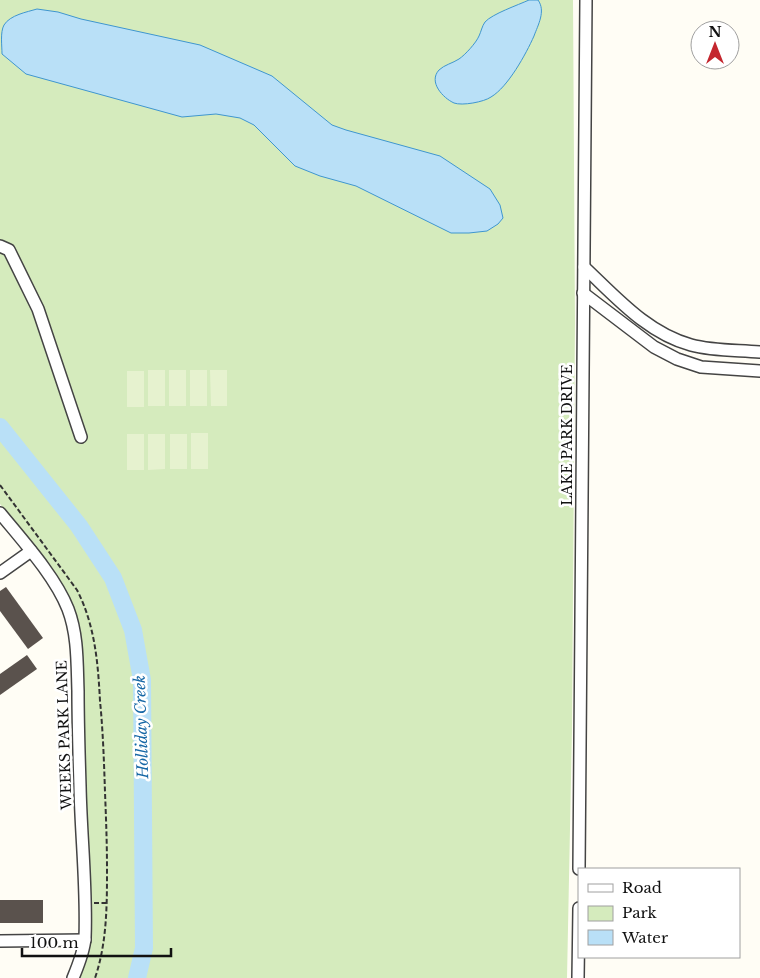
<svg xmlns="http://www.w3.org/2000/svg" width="760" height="978" font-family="'Libre Baskerville',serif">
  <rect width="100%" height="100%" fill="#fffdf5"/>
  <path fill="#d5ebbd" d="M 0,0 L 573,0 L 575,322 L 572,729 L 567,978 L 80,978 L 90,949 L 90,919 L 78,632 L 34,549 L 0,504 Z"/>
  <g fill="#e6f2cf">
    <rect x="148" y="370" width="17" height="36"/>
    <rect x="169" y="370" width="17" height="36"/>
    <rect x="190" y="370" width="17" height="36"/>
    <path d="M 210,370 L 227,370 L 227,406 L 211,406 Z"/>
    <rect x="127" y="371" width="17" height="36"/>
    <rect x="191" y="433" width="17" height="36"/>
    <rect x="127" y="434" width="17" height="36"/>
    <path d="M 148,434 L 165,434 L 165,469 L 148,470 Z"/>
    <rect x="170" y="434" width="17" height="35"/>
  </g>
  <g fill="#b9e0f7" stroke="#3f96cf">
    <path d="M 529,0 L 538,0 C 546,11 538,25 534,36 C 526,54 508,87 491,97 C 484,102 462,106 454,103 C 443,98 428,82 439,70 C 444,65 453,63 459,59 C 465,55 476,43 479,36 C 481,32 482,26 485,22 C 492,14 518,5 529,0 Z"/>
    <path d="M 37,9 L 58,12 L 81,19 L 200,45 L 272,76 L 332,125 L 346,130 L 440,156 L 490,189 L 500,205 L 503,218 L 498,224 L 487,231 L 469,233 L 451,233 L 356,186 L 320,176 L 295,166 L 254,125 L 240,118 L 216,114 L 182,117 L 26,74 L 2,54 C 2,46 0,32 4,25 C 10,15 27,12 37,9 Z"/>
  </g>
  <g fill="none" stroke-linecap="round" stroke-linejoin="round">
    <path stroke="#b9e0f7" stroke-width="18" d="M 0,427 L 79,526 L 113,578 L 133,630 L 142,680 L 144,948 L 137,978"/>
  </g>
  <g fill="#5a524d">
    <path d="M 6,587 L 43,638 L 28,649 L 0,611 L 0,591 Z"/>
    <path d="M 27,655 L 37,669 L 0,695 L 0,674 Z"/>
    <rect x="0" y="900" width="43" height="23"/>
  </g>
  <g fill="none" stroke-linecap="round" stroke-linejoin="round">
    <defs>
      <g id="minor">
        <path d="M 0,246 L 9,250 L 38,309 L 81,437"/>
        <path d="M 584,267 C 616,297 647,333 691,345 C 713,351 737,350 760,352"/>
        <path d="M 583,293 L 654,347 L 677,359 L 701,367 L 760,371"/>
        <path d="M 0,513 C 22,540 55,576 68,609 C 78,635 77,664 78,691 C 78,723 79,754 80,786 C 81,837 87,888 85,938 C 84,951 78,966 73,978"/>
        <path d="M 0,573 L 31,551"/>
        <path d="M 579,869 L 586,0"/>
        <path d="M 0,941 L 85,940"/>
        <path d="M 578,978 L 579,908"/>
      </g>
    </defs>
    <use href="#minor" stroke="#444" stroke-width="14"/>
    <g stroke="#333" stroke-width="2" stroke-dasharray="5 2.5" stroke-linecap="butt">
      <path d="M 0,485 L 77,590 C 95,625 98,663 100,701 C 103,731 104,762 105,792 C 106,818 107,843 107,869 C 107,905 107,943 95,978"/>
      <path d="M 94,903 L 107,903"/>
    </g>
    <use href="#minor" stroke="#fff" stroke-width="11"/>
  </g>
  <g text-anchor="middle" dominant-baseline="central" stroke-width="5" stroke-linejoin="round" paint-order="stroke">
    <g font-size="14" fill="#111" stroke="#fff">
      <text transform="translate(567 435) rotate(-90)">LAKE PARK DRIVE</text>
      <text transform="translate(64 735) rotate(-92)">WEEKS PARK LANE</text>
    </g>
    <g font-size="15" font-style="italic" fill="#1768a6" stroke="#fff">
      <text transform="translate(141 727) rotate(-92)">Holliday Creek</text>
    </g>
  </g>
  <rect x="578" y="868" width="162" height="90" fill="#ffffff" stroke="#a0a0a0"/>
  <rect x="588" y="884" width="25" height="8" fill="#ffffff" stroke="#a0a0a0"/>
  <text x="622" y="893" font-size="15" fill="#111111">Road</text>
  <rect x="588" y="906" width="25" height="15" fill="#d5ebbd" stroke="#a0a0a0"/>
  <text x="622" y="918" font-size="15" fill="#111111">Park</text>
  <rect x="588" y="930" width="25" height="15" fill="#b9e0f7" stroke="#a0a0a0"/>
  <text x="622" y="943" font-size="15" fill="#111111">Water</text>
  <g transform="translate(715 45)"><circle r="24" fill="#ffffff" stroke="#a0a0a0"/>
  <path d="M0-4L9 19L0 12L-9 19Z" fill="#c4262e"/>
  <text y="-8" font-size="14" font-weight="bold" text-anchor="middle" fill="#111111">N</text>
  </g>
  <path d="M22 948v8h149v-8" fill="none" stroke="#111111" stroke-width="2.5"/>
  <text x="30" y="948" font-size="15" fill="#111111" stroke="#ffffff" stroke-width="4" paint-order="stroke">100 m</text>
</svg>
